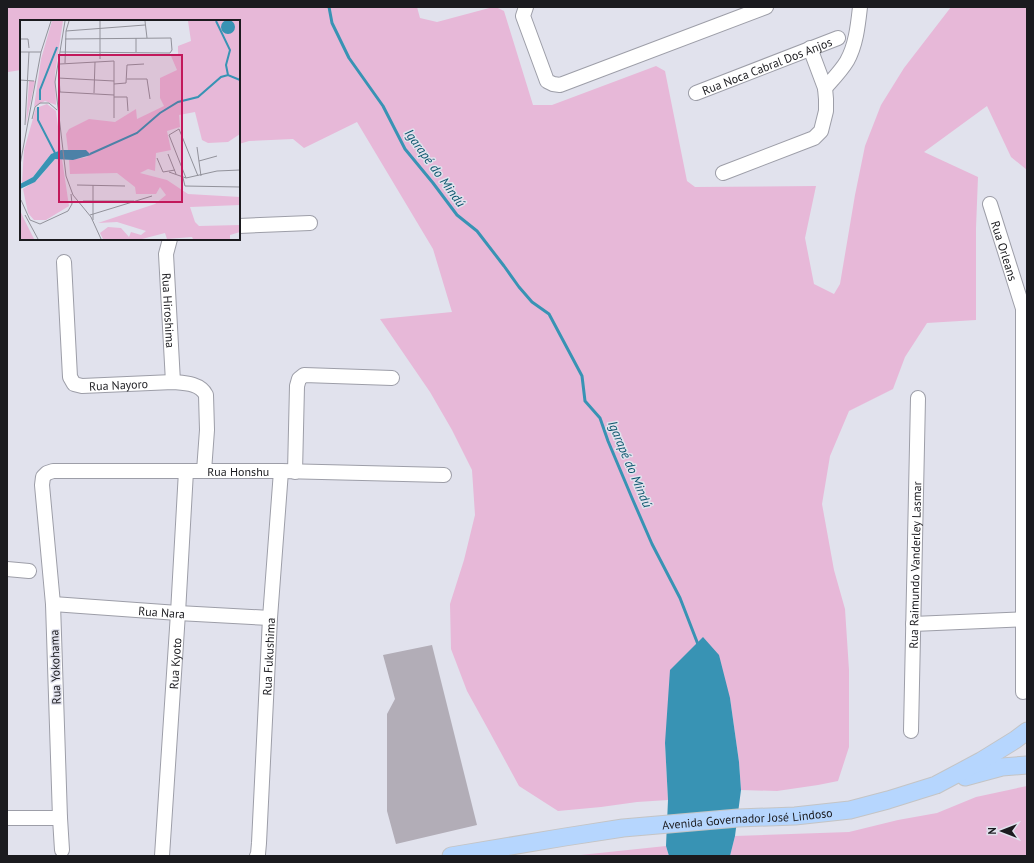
<svg xmlns="http://www.w3.org/2000/svg" width="1034" height="863" font-family="'PT Sans',sans-serif">
  <rect width="100%" height="100%" fill="#e1e2ed"/>
  <g fill="#e7b8d8">
    <path d="M 7,7 L 417,7 L 420,18 L 437,22 L 493,7 L 496,7 L 504,11 L 533,105 L 552,105 L 656,66 L 665,71 L 687,181 L 695,187 L 816,186 L 805,238 L 814,284 L 834,294 L 840,284 L 855,195 L 865,146 L 881,105 L 904,68 L 951,7 L 1027,7 L 1027,170 L 1011,157 L 987,106 L 924,152 L 978,177 L 976,228 L 976,320 L 927,323 L 905,357 L 893,389 L 849,411 L 830,456 L 822,504 L 834,570 L 845,609 L 849,670 L 849,747 L 838,781 L 818,785 L 777,791 L 741,790 L 739,762 L 730,698 L 665,743 L 668,800 L 637,802 L 601,807 L 558,811 L 519,786 L 488,729 L 467,691 L 451,649 L 450,604 L 464,560 L 475,515 L 472,470 L 452,430 L 430,392 L 380,319 L 452,312 L 433,249 L 357,122 L 304,148 L 293,139 L 249,141 L 239,144 L 239,21 L 21,21 L 21,70 L 8,72 L 7,67 Z"/>
    <path d="M 1027,786 L 1027,856 L 730,856 L 735,836 L 849,832 L 898,820 L 937,813 L 976,797 Z"/>
    <path d="M 666,846 L 669,856 L 571,856 Z"/>
  </g>
  <path fill="#3893b4" d="M 703,637 L 719,655 L 730,698 L 739,762 L 741,790 L 735,836 L 730,856 L 669,856 L 666,846 L 668,800 L 665,743 L 670,670 Z"/>
  <g fill="none" stroke-linecap="round" stroke-linejoin="round">
    <path stroke="#3893b4" stroke-width="3" d="M 329,7 L 332,23 L 349,58 L 383,106 L 405,149 L 433,183 L 457,215 L 477,231 L 504,266 L 519,287 L 532,302 L 549,314 L 582,376 L 585,401 L 600,418 L 608,441 L 632,498 L 652,544 L 680,598 L 699,647"/>
  </g>
  <path fill="#b2adb7" d="M 432,645 L 477,825 L 396,844 L 387,811 L 387,714 L 395,699 L 383,655 Z"/>
  <g fill="none" stroke-linecap="round" stroke-linejoin="round">
    <defs>
      <g id="minor">
        <path d="M 526,7 L 523,16 L 547,81 L 553,84 L 560,85 L 766,7"/>
        <path d="M 825,88 C 833,79 841,71 847,61 C 856,45 858,25 860,7"/>
        <path id="s1" d="M 696,93 L 838,38"/>
        <path d="M 723,173 L 814,138 L 821,131 L 826,111 L 826,99 L 825,88 L 810,48"/>
        <path id="s2" d="M 990,204 L 1026,318"/>
        <path d="M 239,226 L 310,223"/>
        <path id="s3" d="M 170,239 L 166,254 L 173,382"/>
        <path id="s4" d="M 64,262 L 70,377 L 74,384 L 82,386 L 173,382 C 184,383 200,383 206,395 L 207,430 L 204,471"/>
        <path d="M 1023,310 L 1023,692"/>
        <path d="M 295,472 L 297,386 L 299,379 L 304,375 L 392,378"/>
        <path d="M 7,569 L 29,571"/>
        <path id="s5" d="M 53,604 L 178,613 L 270,618"/>
        <path d="M 913,624 L 1027,619"/>
        <path id="s6" d="M 911,731 L 918,398"/>
        <path d="M 7,818 L 60,818"/>
        <path id="s7" d="M 62,850 L 60,818 L 53,604 L 42,485 L 43,477 L 47,473 L 53,471 L 281,471 L 444,475"/>
        <path id="s8" d="M 162,856 L 178,613 L 186,471"/>
        <path id="s9" d="M 257,856 L 258,854 L 259,843 L 270,618 L 281,471"/>
      </g>
      <g id="major">
        <path d="M 965,777 L 1002,767 L 1027,765"/>
        <path id="s10" d="M 451,856 L 565,837 L 623,828 L 738,818 L 795,816 L 850,810 L 888,800 L 936,785 L 981,761 L 1015,740 L 1027,731"/>
      </g>
    </defs>
    <use href="#minor" stroke="#9d9ea8" stroke-width="16"/>
    <use href="#major" stroke="#c4c4c5" stroke-width="19"/>
    <use href="#minor" stroke="#fff" stroke-width="14"/>
    <use href="#major" stroke="#b6d6fe" stroke-width="17"/>
  </g>
  <g text-anchor="middle" dominant-baseline="central" stroke-width="3" stroke-linejoin="round" paint-order="stroke">
    <g font-size="12" fill="#1b1b1f" stroke="#e1e2ed">
      <text stroke="none"><textPath href="#s1" startOffset="76">Rua Noca Cabral Dos Anjos</textPath></text>
      <text stroke="none"><textPath href="#s2" startOffset="49">Rua Orleans</textPath></text>
      <text stroke="none"><textPath href="#s3" startOffset="72">Rua Hiroshima</textPath></text>
      <text stroke="none"><textPath href="#s4" startOffset="168">Rua Nayoro</textPath></text>
      <text stroke="none"><textPath href="#s7" startOffset="571">Rua Honshu</textPath></text>
      <text stroke="none"><textPath href="#s6" startOffset="166">Rua Raimundo Vanderley Lasmar</textPath></text>
      <text stroke="none"><textPath href="#s5" startOffset="109">Rua Nara</textPath></text>
      <text stroke="none"><textPath href="#s9" startOffset="200">Rua Fukushima</textPath></text>
      <text stroke="none"><textPath href="#s8" startOffset="193">Rua Kyoto</textPath></text>
      <text transform="translate(55 667) rotate(-92)">Rua Yokohama</text>
      <text stroke="none"><textPath href="#s10" startOffset="299">Avenida Governador José Lindoso</textPath></text>
    </g>
    <g font-size="13" font-style="italic" fill="#0b556d" stroke="#e1e2ed">
      <text transform="translate(435 168) rotate(54)">Igarapé do Mindú</text>
      <text transform="translate(630 464) rotate(67)">Igarapé do Mindú</text>
    </g>
  </g>
  <g transform="translate(20 20)">
    <rect width="220" height="220" fill="#e1e2ed"/>
    <path d="M 32,1 L 43,1 L 35,54 L 36,85 L 25,81 L 14,87 L 21,39 ZM 168,1 L 219,1 L 220,3 L 220,114 L 208,122 L 188,123 L 182,120 L 175,92 L 159,95 L 160,107 L 147,111 L 151,130 L 136,133 L 135,151 L 128,149 L 120,153 L 147,160 L 168,174 L 220,177 L 220,185 L 170,187 L 175,202 L 179,206 L 220,205 L 220,212 L 210,215 L 210,219 L 173,219 L 172,217 L 147,219 L 145,213 L 122,219 L 83,219 L 80,213 L 88,207 L 101,208 L 109,217 L 111,212 L 121,215 L 126,211 L 97,202 L 78,203 L 135,184 L 146,175 L 140,167 L 136,174 L 116,174 L 115,167 L 97,153 L 50,154 L 49,140 L 68,137 L 56,130 L 48,130 L 46,114 L 49,109 L 69,99 L 95,102 L 116,89 L 117,99 L 144,86 L 140,78 L 140,58 L 157,50 L 151,36 L 158,34 L 158,26 L 171,21 ZM 9,61 L 15,61 L 6,104 ZM 27,84 L 36,91 L 41,130 L 31,134 L 13,157 L 2,163 L 4,130 L 16,88 ZM 35,139 L 42,139 L 49,186 L 26,200 L 14,200 L 8,193 L 3,169 L 17,160 ZM 0,190 L 3,197 L 14,219 L 0,219 Z" fill="#e7b8d8"/>
    <path d="M201 7a7 7 0 1 1 14 0a7 7 0 1 1-14 0ZM 41,130 L 66,130 L 71,135 L 53,140 L 35,139 L 15,162 L 0,169 L 0,164 L 13,157 L 31,134 Z" fill="#3893b4"/>
    <path fill="none" stroke="#3893b4" stroke-width="2" d="M 196,1 L 210,30 L 206,45 L 208,55M 20,80 L 20,70 L 37,27M 18,87 L 18,100 L 35,133M 70,134 L 117,113 L 140,93 L 158,82 L 178,77 L 201,57 L 208,55 L 220,60"/>
    <path fill="none" stroke="#92929b" stroke-width="1" d="M 45,1 L 35,62 L 46,156 L 53,175 L 71,197 L 81,219M 80,1 L 80,39M 125,1 L 127,18M 46,11 L 125,5M 116,18 L 116,32M 0,19 L 8,19 L 9,28M 0,32 L 21,32M 40,32 L 150,33 L 152,30 L 151,18 L 45,19M 45,43 L 46,11 L 49,1M 40,44 L 94,41 L 94,98M 38,58 L 94,61M 39,58 L 40,72 L 94,75M 107,59 L 127,59 L 130,79M 0,60 L 14,61M 94,64 L 106,63 L 107,45 L 124,44M 74,73 L 75,42M 94,77 L 107,77 L 108,91M 12,99 L 15,87 L 20,83 L 29,83 L 37,90M 5,105 L 9,32M 177,127 L 181,156M 148,134 L 156,154M 137,138 L 143,152 L 155,150M 179,141 L 197,136M 0,145 L 21,32 L 31,1M 149,152 L 166,158 L 197,151 L 220,150M 163,158 L 165,166 L 220,167M 166,158 L 149,115 L 159,109 L 178,156M 57,165 L 105,166M 73,165 L 73,200M 1,180 L 10,200 L 20,204 L 48,191 L 52,184 L 51,174M 63,181 L 114,181M 5,195 L 18,219M 70,195 L 132,176"/>
    <path fill="#c2185b" fill-opacity="0.15" stroke="#c2185b" stroke-width="2" d="M 39,35 L 162,35 L 162,182 L 39,182 Z"/>
    <rect width="220" height="220" fill="none" stroke="#1b1b1f" stroke-width="2"/>
  </g>
  <rect width="1034" height="863" fill="none" stroke="#1b1b1f" stroke-width="16"/>
  <g transform="translate(1002 831) rotate(270)" stroke="#e1e2ed" stroke-width="3" paint-order="stroke">
  <path d="M0-3L7 15L0 10L-7 15Z" fill="#1b1b1f"/>
  <text y="-6" font-size="11" font-weight="bold" text-anchor="middle" fill="#1b1b1f">N</text>
  </g>
</svg>
